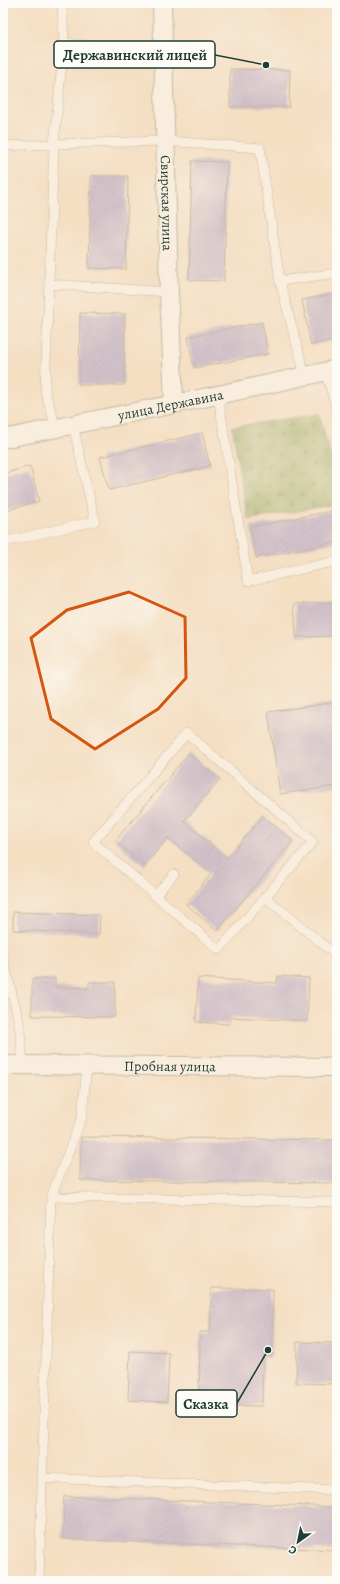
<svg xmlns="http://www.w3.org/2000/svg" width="340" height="1584" font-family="Alegreya,serif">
  <defs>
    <pattern id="forest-firs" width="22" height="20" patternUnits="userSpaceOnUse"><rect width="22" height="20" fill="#8fac60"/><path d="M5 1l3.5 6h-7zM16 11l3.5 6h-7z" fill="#748d50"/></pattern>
    <pattern id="building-hatch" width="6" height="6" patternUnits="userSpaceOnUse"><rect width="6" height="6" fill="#a89ed3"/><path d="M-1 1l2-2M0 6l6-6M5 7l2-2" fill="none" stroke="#8882ac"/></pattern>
  </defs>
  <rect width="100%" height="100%" fill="#fdfcf7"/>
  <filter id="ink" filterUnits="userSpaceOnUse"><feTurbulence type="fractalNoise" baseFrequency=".025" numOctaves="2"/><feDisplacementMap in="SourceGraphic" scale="8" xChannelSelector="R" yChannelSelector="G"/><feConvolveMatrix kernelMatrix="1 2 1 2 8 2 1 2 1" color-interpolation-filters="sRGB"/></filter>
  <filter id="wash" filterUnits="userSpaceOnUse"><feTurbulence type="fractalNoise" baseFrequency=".012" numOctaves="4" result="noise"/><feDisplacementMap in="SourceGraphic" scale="16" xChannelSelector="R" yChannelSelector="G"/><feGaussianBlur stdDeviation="0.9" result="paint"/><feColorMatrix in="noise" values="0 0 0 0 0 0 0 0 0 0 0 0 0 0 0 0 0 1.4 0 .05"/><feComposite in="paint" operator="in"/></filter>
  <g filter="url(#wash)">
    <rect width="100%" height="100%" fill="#f4dfc3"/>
    <path fill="url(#forest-firs)" stroke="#57744a" d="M 319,414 L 337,478 L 337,504 L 248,520 L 232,427 Z"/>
    <g id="blocks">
      <g fill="url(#building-hatch)">
        <path d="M 230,69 L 290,70 L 289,107 L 230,107 Z"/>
        <path d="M 192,161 L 227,162 L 224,281 L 189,280 Z"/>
        <path d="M 91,176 L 128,176 L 126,269 L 89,268 Z"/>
        <path d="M 337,293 L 337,340 L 311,345 L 302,300 Z"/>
        <path d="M 80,313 L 125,314 L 124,385 L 79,385 Z"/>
        <path d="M 262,322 L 268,354 L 194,368 L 188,337 Z"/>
        <path d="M 202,433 L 210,466 L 109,490 L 100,457 Z"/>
        <path d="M 30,466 L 39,501 L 3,511 L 3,474 Z"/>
        <path d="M 337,510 L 337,542 L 256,558 L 250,527 Z"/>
        <path d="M 337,602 L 337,636 L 296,637 L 294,604 Z"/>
        <path d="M 337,702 L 337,786 L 280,794 L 268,712 Z"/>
        <path d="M 189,753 L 220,779 L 184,821 L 227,858 L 263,816 L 293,841 L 217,931 L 186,904 L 211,874 L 168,838 L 144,866 L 115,841 Z"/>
        <path d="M 13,912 L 100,915 L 99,934 L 13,930 Z"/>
        <path d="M 278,976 L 309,978 L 307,1021 L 230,1017 L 230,1024 L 196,1022 L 198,978 L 277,983 Z"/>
        <path d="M 32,979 L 55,979 L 55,987 L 89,988 L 89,982 L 115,982 L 115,1017 L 32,1016 Z"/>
        <path d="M 81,1137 L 337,1140 L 337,1183 L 80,1180 Z"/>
        <path d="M 211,1288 L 273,1289 L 272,1357 L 263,1356 L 262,1406 L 199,1405 L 200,1332 L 210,1332 Z"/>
        <path d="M 297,1342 L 337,1343 L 337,1384 L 296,1383 Z"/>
        <path d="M 130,1351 L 169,1353 L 167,1402 L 128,1400 Z"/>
        <path d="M 64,1496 L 337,1507 L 337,1550 L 63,1539 Z"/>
      </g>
    </g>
  </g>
  <g filter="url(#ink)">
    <use href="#blocks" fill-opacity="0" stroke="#8a8e7c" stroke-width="1"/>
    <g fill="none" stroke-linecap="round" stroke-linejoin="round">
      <defs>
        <g id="service">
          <path d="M 62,3 L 64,43 L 54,144 L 166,141 L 260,148 L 280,281 L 305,376"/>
          <path d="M 64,43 L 163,52"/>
          <path d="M 3,146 L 54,144 L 45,391 L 56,428"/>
          <path d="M 280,281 L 337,273"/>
          <path d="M 49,284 L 169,292"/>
          <path d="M 325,371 L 337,410"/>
          <path d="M 218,395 L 248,581 L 337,561"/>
          <path d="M 3,542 L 95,521 L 73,425"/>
          <path d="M 187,733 L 313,842 L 219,950 L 93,842 Z"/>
          <path d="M 155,896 L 174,874"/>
          <path d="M 265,897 L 337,956"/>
          <path d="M 3,957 L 19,1022 L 23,1064"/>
          <path d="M 51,1197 L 337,1202"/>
          <path d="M 42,1478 L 337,1490"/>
          <path d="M 39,1581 L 51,1197 L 82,1117 L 87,1066"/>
        </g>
        <g id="minor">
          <path id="s1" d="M 162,3 L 169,292 L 174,403"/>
          <path id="s2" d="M 3,439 L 218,395 L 337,369"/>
          <path id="s3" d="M 3,1065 L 337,1067"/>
        </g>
      </defs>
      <use href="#service" stroke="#8a8e7c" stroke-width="10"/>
      <use href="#minor" stroke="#8a8e7c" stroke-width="20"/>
      <use href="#service" stroke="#fff" stroke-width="9"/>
      <use href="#minor" stroke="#fff" stroke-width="18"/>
    </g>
  </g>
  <path d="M0 0H340V1584H0ZM 129,592 L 185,617 L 186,678 L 158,709 L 95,749 L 51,719 L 31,638 L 67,610 Z" fill="#f4dfc3" fill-opacity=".55" fill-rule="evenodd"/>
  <path fill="none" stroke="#d45610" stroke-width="3" stroke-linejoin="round" d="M 129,592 L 185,617 L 186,678 L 158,709 L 95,749 L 51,719 L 31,638 L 67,610 Z"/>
  <g text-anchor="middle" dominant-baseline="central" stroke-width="3" stroke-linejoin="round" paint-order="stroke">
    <g font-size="14" fill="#1f3d34" stroke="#fdfcf7">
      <text stroke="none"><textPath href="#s1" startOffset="200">Свирская улица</textPath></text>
      <text stroke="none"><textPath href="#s2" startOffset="171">улица Державина</textPath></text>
      <text stroke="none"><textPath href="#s3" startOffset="167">Пробная улица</textPath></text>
    </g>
  </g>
  <path fill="none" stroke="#1f3d34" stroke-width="1.5" d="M266 65L215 55M268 1350L237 1403"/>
  <g fill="#1f3d34" stroke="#fdfcf7" stroke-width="1.5">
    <circle cx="266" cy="65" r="4"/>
    <circle cx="268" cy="1350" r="4"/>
  </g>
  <g fill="#fdfcf7" stroke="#1f3d34" stroke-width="1.5">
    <rect x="54" y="41" width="161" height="27" rx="4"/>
    <rect x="176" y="1390" width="61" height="27" rx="4"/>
  </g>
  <g font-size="15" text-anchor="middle" font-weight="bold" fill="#1f3d34">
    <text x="135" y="60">Державинский лицей</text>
    <text x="206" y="1409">Сказка</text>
  </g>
  <rect width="340" height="1584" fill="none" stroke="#fdfcf7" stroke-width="16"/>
  <g transform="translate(298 1542) rotate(213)" stroke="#fdfcf7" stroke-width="3" paint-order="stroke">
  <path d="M0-3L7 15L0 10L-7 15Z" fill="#1f3d34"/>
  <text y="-6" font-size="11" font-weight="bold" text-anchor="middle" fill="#1f3d34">С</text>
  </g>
</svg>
